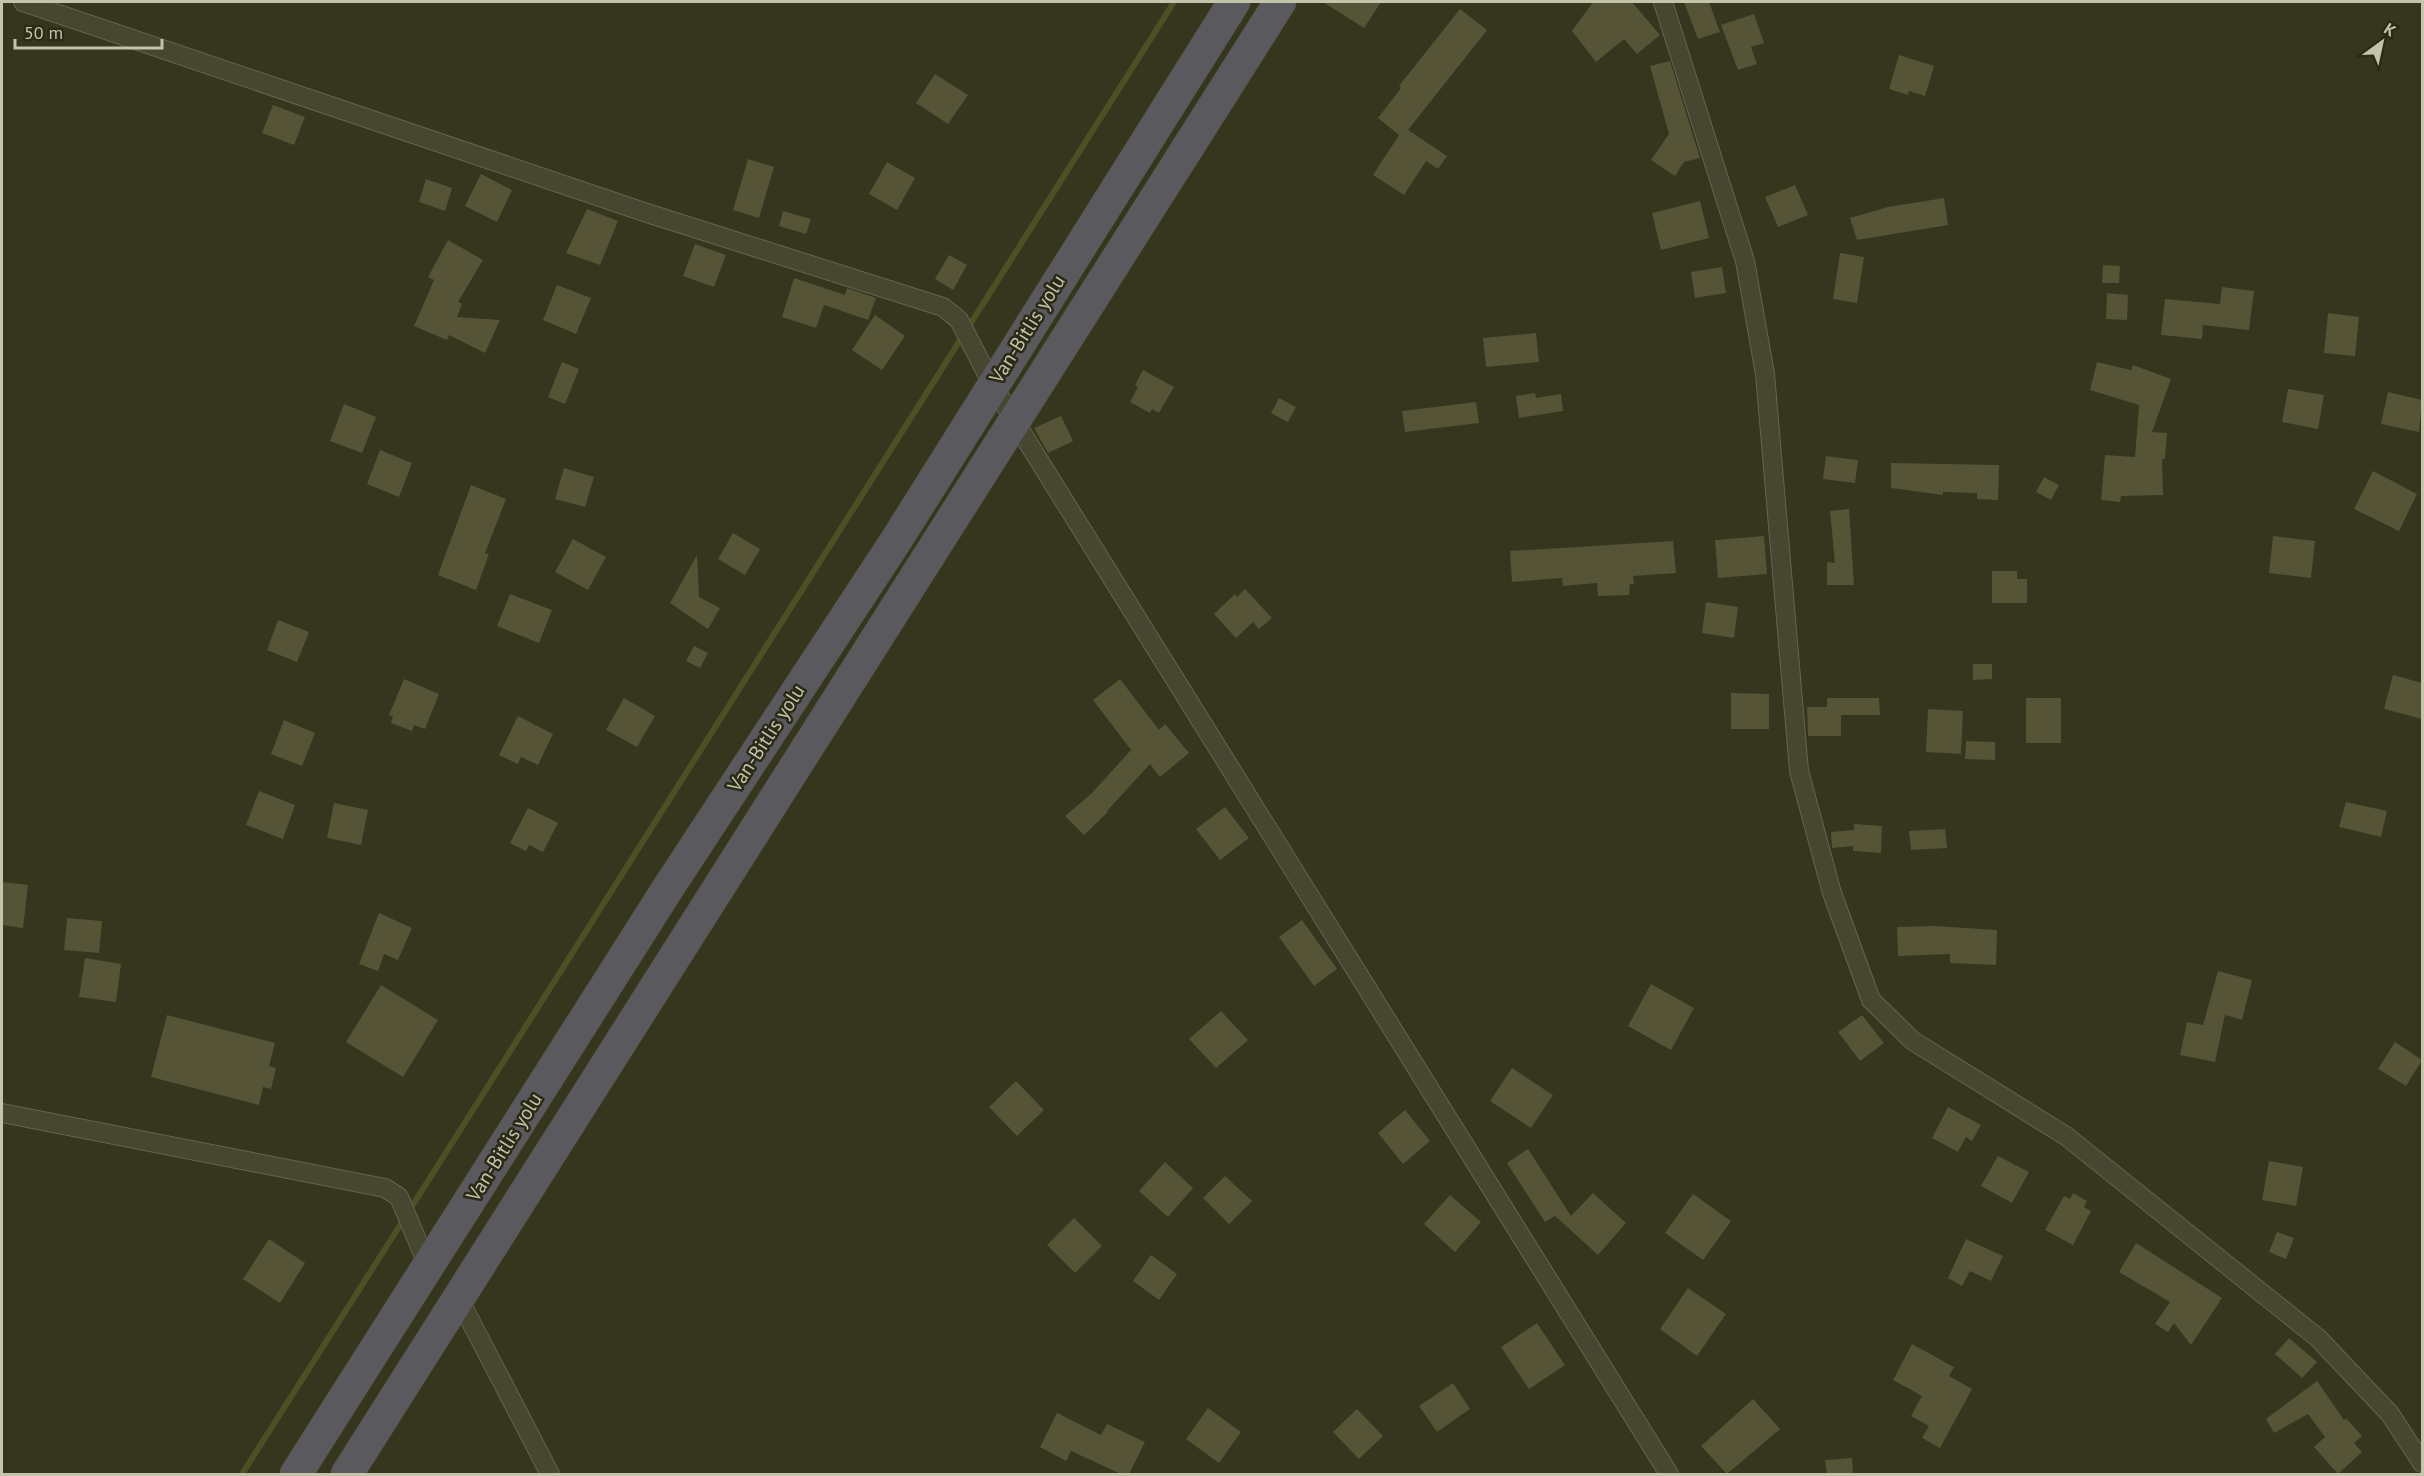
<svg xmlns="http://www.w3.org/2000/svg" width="2424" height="1476" font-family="'PT Sans',sans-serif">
  <rect width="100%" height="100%" fill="#36351d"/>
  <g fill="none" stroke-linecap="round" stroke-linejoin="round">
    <g stroke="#4f4e24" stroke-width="6">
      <path d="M 409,1211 L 1174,2"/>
      <path d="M 242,1474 L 404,1219"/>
    </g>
  </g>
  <g fill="#555436">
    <path d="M 1323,2 L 1381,2 L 1364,28 Z"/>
    <path d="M 1593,2 L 1632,2 L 1660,35 L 1637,54 L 1624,39 L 1596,62 L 1572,31 Z"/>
    <path d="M 1684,2 L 1709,2 L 1720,32 L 1698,39 Z"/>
    <path d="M 1460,9 L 1487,30 L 1408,130 L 1447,156 L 1438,169 L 1426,161 L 1404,195 L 1373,175 L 1399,135 L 1378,118 L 1401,88 L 1399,86 Z"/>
    <path d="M 1754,14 L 1764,43 L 1751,47 L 1757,64 L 1738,70 L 1721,25 Z"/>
    <path d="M 1899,55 L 1934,66 L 1925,96 L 1909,91 L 1908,95 L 1889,89 Z"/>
    <path d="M 1670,61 L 1700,158 L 1684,162 L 1675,176 L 1651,160 L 1669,134 L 1650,66 Z"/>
    <path d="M 935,74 L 968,95 L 948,124 L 916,103 Z"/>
    <path d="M 273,105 L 305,117 L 294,145 L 262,133 Z"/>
    <path d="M 748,159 L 774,167 L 759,218 L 733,210 Z"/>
    <path d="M 887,162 L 915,178 L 897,210 L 869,194 Z"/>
    <path d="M 481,174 L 512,190 L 497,222 L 465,206 Z"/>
    <path d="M 426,179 L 452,188 L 445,211 L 419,202 Z"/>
    <path d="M 1795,185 L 1808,215 L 1778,227 L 1765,197 Z"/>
    <path d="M 1944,198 L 1948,225 L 1857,240 L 1850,218 L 1888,207 Z"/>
    <path d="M 1700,201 L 1709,238 L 1661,250 L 1652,213 Z"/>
    <path d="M 587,209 L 618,221 L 600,265 L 566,253 Z"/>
    <path d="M 783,211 L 811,219 L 806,234 L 779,226 Z"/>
    <path d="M 448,240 L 483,260 L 458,302 L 462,304 L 457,317 L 500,320 L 485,353 L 449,335 L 447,340 L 414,326 L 434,280 L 428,277 Z"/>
    <path d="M 695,244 L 726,255 L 714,287 L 683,276 Z"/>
    <path d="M 1840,253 L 1864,257 L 1857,303 L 1833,299 Z"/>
    <path d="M 949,255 L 967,265 L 953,290 L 935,279 Z"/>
    <path d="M 2103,265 L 2120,266 L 2119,283 L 2102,283 Z"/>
    <path d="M 1722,267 L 1726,293 L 1695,298 L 1691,272 Z"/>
    <path d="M 794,278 L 845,295 L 847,288 L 876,298 L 868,320 L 824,305 L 816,328 L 782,317 Z"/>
    <path d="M 557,285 L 591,298 L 576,334 L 543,320 Z"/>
    <path d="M 2222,287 L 2254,291 L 2249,330 L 2203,325 L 2202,339 L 2161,335 L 2165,299 L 2220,304 Z"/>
    <path d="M 2107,293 L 2128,295 L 2127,320 L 2106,319 Z"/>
    <path d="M 2328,313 L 2359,317 L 2355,356 L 2324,353 Z"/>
    <path d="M 875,315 L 905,336 L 882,370 L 852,350 Z"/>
    <path d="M 1536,333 L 1539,362 L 1486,367 L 1483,338 Z"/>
    <path d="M 562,362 L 579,369 L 565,404 L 548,397 Z"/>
    <path d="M 2097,362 L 2131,370 L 2133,365 L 2171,379 L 2152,432 L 2167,433 L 2165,459 L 2162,459 L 2163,495 L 2121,496 L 2120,502 L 2101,500 L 2105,455 L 2135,457 L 2139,405 L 2090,390 Z"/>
    <path d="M 1143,370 L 1174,387 L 1159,413 L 1152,409 L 1150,413 L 1130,402 L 1138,387 L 1135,385 Z"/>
    <path d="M 2288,389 L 2324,395 L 2318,429 L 2282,422 Z"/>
    <path d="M 2388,392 L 2422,400 L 2419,432 L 2381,424 Z"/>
    <path d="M 1535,393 L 1536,398 L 1561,394 L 1563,411 L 1519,418 L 1516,396 Z"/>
    <path d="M 1279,398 L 1296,407 L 1288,422 L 1271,413 Z"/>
    <path d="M 1476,402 L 1479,423 L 1405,432 L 1402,411 Z"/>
    <path d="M 344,404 L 376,417 L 362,453 L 330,441 Z"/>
    <path d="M 1061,416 L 1073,441 L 1048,453 L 1034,428 Z"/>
    <path d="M 380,450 L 412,463 L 399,497 L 367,484 Z"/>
    <path d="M 1826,456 L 1858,460 L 1855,483 L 1823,479 Z"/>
    <path d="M 1891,463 L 1999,465 L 1998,500 L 1977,499 L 1977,493 L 1943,492 L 1943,495 L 1891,488 Z"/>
    <path d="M 564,468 L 594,477 L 585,507 L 555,499 Z"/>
    <path d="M 2373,471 L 2417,494 L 2399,531 L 2354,509 Z"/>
    <path d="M 2044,477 L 2059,485 L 2051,500 L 2036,492 Z"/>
    <path d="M 471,485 L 506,499 L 485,553 L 489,554 L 476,590 L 438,575 Z"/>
    <path d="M 1849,509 L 1854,585 L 1827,585 L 1827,562 L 1835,563 L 1830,511 Z"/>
    <path d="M 733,533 L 760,549 L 745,575 L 718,559 Z"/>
    <path d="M 1764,536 L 1767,574 L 1718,578 L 1715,540 Z"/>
    <path d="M 2273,536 L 2315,541 L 2311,578 L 2269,573 Z"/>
    <path d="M 573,539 L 606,557 L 588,590 L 555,572 Z"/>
    <path d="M 1673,541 L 1676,573 L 1633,576 L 1634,584 L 1630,584 L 1629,595 L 1598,596 L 1597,583 L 1563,586 L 1562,578 L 1512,582 L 1510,551 Z"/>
    <path d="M 697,555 L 699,597 L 720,608 L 708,629 L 670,603 Z"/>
    <path d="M 1992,571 L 2017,571 L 2017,579 L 2027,579 L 2027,603 L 1992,603 Z"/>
    <path d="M 1245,589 L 1272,618 L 1259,629 L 1253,622 L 1236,638 L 1214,614 L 1235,594 L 1237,597 Z"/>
    <path d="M 510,594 L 552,610 L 539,643 L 497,626 Z"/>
    <path d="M 1706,602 L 1738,607 L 1734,638 L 1702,633 Z"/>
    <path d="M 278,620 L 309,632 L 297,662 L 267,650 Z"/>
    <path d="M 694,646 L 708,653 L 700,668 L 686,661 Z"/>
    <path d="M 1973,664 L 1992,664 L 1992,679 L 1973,680 Z"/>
    <path d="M 2393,675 L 2422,683 L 2422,719 L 2384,709 Z"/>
    <path d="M 404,679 L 439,694 L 425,729 L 414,725 L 412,731 L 391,723 L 393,716 L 389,715 Z"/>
    <path d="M 1120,679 L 1159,730 L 1165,724 L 1189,753 L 1160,777 L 1150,764 L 1107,811 L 1108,812 L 1084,835 L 1065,816 L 1091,794 L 1131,750 L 1093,700 Z"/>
    <path d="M 1731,693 L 1769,694 L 1769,729 L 1731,729 Z"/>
    <path d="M 624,698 L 655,716 L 637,747 L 606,730 Z"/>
    <path d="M 1827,698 L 1879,698 L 1880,715 L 1841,715 L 1841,736 L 1808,736 L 1807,707 L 1827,707 Z"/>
    <rect x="2026" y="698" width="35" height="45"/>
    <path d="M 1928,709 L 1963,711 L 1961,754 L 1926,752 Z"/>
    <path d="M 518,716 L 553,734 L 538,765 L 521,757 L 518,764 L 499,755 Z"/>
    <path d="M 284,720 L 315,733 L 302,766 L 271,754 Z"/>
    <path d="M 1966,741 L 1995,742 L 1995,760 L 1965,759 Z"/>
    <path d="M 259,791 L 295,805 L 283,839 L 246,825 Z"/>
    <path d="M 2346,802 L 2387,811 L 2381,837 L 2339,827 Z"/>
    <path d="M 334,803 L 368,810 L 361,845 L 327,838 Z"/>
    <path d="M 1225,807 L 1249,838 L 1220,860 L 1196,829 Z"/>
    <path d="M 528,808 L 558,823 L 543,852 L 529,845 L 526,851 L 510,843 Z"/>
    <path d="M 1854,824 L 1882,826 L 1881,853 L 1853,851 L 1853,846 L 1832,848 L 1831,832 L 1854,830 Z"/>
    <path d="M 1945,829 L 1947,848 L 1911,850 L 1909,831 Z"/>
    <path d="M 2,882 L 28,885 L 23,928 L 2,925 Z"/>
    <path d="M 379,913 L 412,928 L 398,960 L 384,954 L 378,971 L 359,964 Z"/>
    <path d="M 67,918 L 102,921 L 99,953 L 64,950 Z"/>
    <path d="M 1302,920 L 1337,969 L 1314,986 L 1279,937 Z"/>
    <path d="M 1935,926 L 1997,930 L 1996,965 L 1950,963 L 1950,954 L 1898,956 L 1897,927 Z"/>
    <path d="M 85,958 L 121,964 L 116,1002 L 79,997 Z"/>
    <path d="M 2218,971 L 2252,980 L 2242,1020 L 2225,1015 L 2215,1062 L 2180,1055 L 2187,1022 L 2203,1025 Z"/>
    <path d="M 1651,984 L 1694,1008 L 1671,1050 L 1628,1026 Z"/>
    <path d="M 381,985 L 438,1020 L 403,1077 L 346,1042 Z"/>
    <path d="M 1221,1011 L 1248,1040 L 1216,1068 L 1189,1039 Z"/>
    <path d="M 167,1015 L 275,1043 L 269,1066 L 276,1068 L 271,1089 L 263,1087 L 259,1105 L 151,1077 Z"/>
    <path d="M 1862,1015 L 1884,1043 L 1860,1061 L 1838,1032 Z"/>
    <path d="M 2395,1042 L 2422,1060 L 2406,1086 L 2378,1069 Z"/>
    <path d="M 1512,1068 L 1553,1095 L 1531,1128 L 1490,1101 Z"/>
    <path d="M 1016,1081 L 1044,1110 L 1017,1136 L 989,1107 Z"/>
    <path d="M 1948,1107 L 1981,1125 L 1972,1141 L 1966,1137 L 1958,1152 L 1932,1138 Z"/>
    <path d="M 1405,1110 L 1430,1141 L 1403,1164 L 1378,1133 Z"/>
    <path d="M 1528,1149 L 1571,1216 L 1593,1193 L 1626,1223 L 1598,1255 L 1555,1216 L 1545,1222 L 1507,1163 Z"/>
    <path d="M 1998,1156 L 2029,1172 L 2012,1203 L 1981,1186 Z"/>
    <path d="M 2269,1161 L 2303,1167 L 2296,1206 L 2262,1200 Z"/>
    <path d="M 1165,1162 L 1193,1188 L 1168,1217 L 1139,1191 Z"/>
    <path d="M 1225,1176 L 1252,1201 L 1229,1224 L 1203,1198 Z"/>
    <path d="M 2073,1193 L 2087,1201 L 2084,1207 L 2091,1211 L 2073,1245 L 2045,1230 L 2064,1196 L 2070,1199 Z"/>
    <path d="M 1693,1194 L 1731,1221 L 1703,1260 L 1665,1233 Z"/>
    <path d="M 1450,1195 L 1481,1222 L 1455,1252 L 1424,1224 Z"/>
    <path d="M 1074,1218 L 1102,1246 L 1075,1273 L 1047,1245 Z"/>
    <path d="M 2277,1232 L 2294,1238 L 2286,1259 L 2269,1252 Z"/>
    <path d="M 269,1239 L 305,1263 L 280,1303 L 243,1279 Z"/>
    <path d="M 1966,1239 L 2003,1256 L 1991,1281 L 1970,1271 L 1962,1286 L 1948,1278 Z"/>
    <path d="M 2136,1243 L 2222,1298 L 2191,1345 L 2174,1323 L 2168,1332 L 2155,1324 L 2170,1302 L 2119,1272 Z"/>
    <path d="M 1151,1255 L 1177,1274 L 1159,1300 L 1133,1281 Z"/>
    <path d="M 1688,1288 L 1726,1314 L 1697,1356 L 1660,1329 Z"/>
    <path d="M 1537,1323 L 1565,1365 L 1529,1389 L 1501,1347 Z"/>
    <path d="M 2289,1338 L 2317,1362 L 2302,1378 L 2275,1354 Z"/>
    <path d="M 1912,1344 L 1954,1367 L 1949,1376 L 1972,1389 L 1940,1448 L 1922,1438 L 1929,1426 L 1911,1416 L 1922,1396 L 1893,1380 Z"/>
    <path d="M 2317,1381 L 2344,1420 L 2346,1418 L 2362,1436 L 2354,1443 L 2362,1452 L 2338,1474 L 2314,1447 L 2325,1437 L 2308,1414 L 2274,1433 L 2266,1419 Z"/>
    <path d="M 1453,1383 L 1470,1409 L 1437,1432 L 1419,1406 Z"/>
    <path d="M 1753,1399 L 1780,1429 L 1727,1474 L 1701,1446 Z"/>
    <path d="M 1208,1408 L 1241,1432 L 1219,1463 L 1186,1439 Z"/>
    <path d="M 1357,1409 L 1383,1436 L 1359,1459 L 1333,1432 Z"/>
    <path d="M 1057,1413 L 1101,1435 L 1107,1424 L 1145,1442 L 1129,1474 L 1121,1474 L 1071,1451 L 1066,1461 L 1040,1447 Z"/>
    <path d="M 1852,1458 L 1853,1474 L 1827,1474 L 1825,1460 Z"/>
  </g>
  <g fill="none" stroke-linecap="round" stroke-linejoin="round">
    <defs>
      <g id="minor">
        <path d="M 23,2 L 647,213 L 943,307 L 959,320 L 992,384 L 1025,438 L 1669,1474"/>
        <path d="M 1663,2 L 1745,261 L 1765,374 L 1799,771 L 1832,893 L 1871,1000 L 1913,1041 L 2066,1136 L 2318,1338 L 2390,1414 L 2422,1463"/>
        <path d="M 2,1113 L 385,1188 L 399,1197 L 428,1266"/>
        <path d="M 459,1299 L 550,1474"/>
      </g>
      <g id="trunk">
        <path d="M 296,1474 L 670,885 L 897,539 L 1234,2"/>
        <path d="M 347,1474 L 1280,2"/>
      </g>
    </defs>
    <use href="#minor" stroke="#65654e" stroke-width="20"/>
    <use href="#trunk" stroke="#51503c" stroke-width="33"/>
    <use href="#minor" stroke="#474631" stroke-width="18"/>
    <use href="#trunk" stroke="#5a5a5e" stroke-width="32"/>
  </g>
  <g text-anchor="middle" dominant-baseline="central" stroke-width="5" stroke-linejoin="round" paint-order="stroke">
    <g font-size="20" fill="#c4c4aa" stroke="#2b2a17">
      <text transform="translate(1027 329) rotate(-58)">Van-Bitlis yolu</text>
      <text transform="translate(766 738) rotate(-57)">Van-Bitlis yolu</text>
      <text transform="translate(504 1147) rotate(-58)">Van-Bitlis yolu</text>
    </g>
  </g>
  <rect width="2424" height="1476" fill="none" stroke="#c4c4aa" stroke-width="6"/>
  <g transform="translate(2382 42) rotate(33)" stroke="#2b2a17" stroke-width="4.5" paint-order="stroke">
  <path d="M0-4.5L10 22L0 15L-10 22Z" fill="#c4c4aa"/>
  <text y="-9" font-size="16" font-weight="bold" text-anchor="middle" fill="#c4c4aa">K</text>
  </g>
  <path d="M15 39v9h147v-9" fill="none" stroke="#c4c4aa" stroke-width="3"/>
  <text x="24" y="39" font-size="18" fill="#c4c4aa" stroke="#2b2a17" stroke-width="4.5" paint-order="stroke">50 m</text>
</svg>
